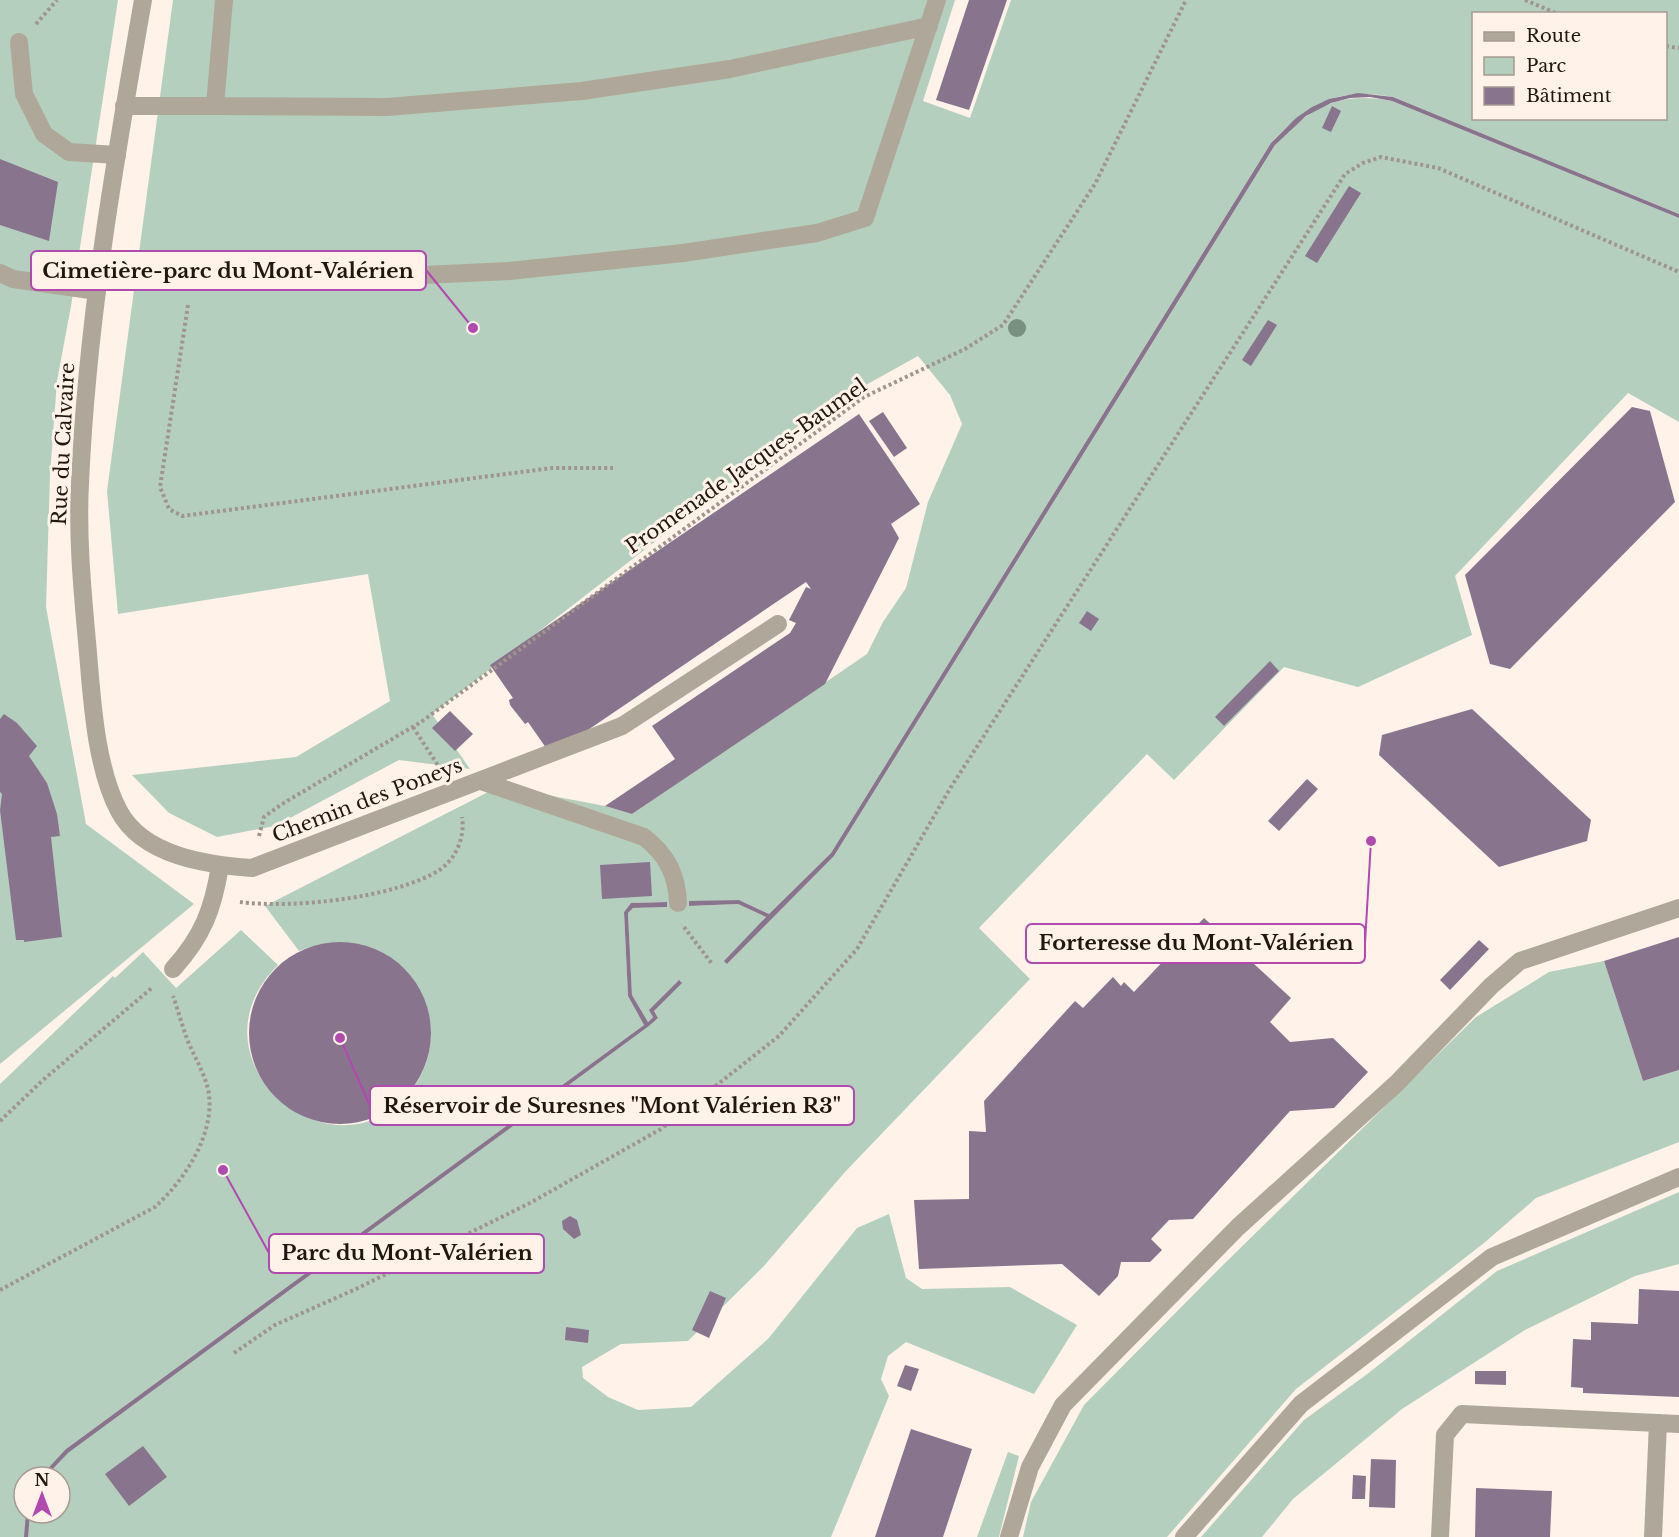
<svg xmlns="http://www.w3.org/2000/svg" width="1679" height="1537" font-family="'Libre Baskerville',serif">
  <rect width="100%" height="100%" fill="#fef2e9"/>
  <g fill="#b5cfbe" fill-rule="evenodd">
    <path d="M 0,0 L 118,0 L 71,306 L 57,381 L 50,475 L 46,607 L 86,824 L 194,904 L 0,1064 Z"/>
    <path d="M 173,0 L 955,0 L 923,101 L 970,118 L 1011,0 L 1679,0 L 1679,214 L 1393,97 C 1337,87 1309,103 1271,143 L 831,853 L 769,914 L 739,900 L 694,902 L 689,906 L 738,904 L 766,917 L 725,961 L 728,963 L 834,856 L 1275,145 C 1310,107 1339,91 1392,101 L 1679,218 L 1679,422 L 1628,393 L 1455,576 L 1472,635 L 1358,687 L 1284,667 L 1174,780 L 1147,754 L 979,928 L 1030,979 L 845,1172 L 763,1267 L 688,1341 L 621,1344 L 582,1367 L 583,1378 L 608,1397 L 638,1410 L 691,1407 L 768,1339 L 857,1228 L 889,1214 L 906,1278 L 922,1289 L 1010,1287 L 1077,1325 L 1034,1394 L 906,1342 L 888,1356 L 881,1379 L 889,1396 L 831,1537 L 0,1537 L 0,1084 L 113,976 L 115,978 L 143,952 L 176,988 L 241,930 L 278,965 C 180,1062 341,1192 415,1085 C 429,1065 434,1039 429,1016 C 416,955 354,929 299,951 L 265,906 L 500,786 L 605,806 L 632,814 L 867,654 L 883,622 L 906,588 L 928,502 L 962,424 L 950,395 L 918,356 L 837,401 L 432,714 L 470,769 L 399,760 L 275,826 L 217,837 L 169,813 L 132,775 L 296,757 L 390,701 L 368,574 L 118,614 L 107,491 ZM 1474,14 L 1666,14 L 1666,118 L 1474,118 ZM 667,902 L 667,907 L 633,908 L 628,913 L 632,995 L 648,1022 L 653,1017 L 650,1010 L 678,981 L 681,983 L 654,1011 L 658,1018 L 649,1026 L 61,1458 L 66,1449 L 644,1025 L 628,996 L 624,912 L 631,903 ZM 24,1477 L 60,1477 L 60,1513 L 24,1513 Z"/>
    <path d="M 1604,961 L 1643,1081 L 1679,1070 L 1679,1142 L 1536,1198 L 1484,1243 L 1296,1389 L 1167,1537 L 1023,1537 L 1031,1502 L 1084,1405 L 1220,1268 L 1476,1017 L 1549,972 Z"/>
    <path d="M 1679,1192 L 1679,1264 L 1635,1276 L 1525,1330 L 1402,1409 L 1293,1499 L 1262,1537 L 1201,1537 L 1304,1420 L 1366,1375 L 1497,1271 Z"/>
    <path d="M 1008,1452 L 1019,1456 L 999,1537 L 977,1537 Z"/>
  </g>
  <g fill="#89748e">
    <path d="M 969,0 L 1007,0 L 969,110 L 936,100 Z"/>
    <path d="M 1358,93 L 1393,97 L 1679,214 L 1679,218 L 1392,101 L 1370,97 L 1350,98 L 1331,103 L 1306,116 L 1275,145 L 834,856 L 727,964 L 724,961 L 766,917 L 738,904 L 689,906 L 689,901 L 739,900 L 769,914 L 831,853 L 1271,143 L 1296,118 L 1312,107 L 1329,99 Z"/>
    <path d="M 1332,106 L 1341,111 L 1331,132 L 1322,128 Z"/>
    <path d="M 0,159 L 58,182 L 49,241 L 0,225 Z"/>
    <path d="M 1349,186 L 1361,193 L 1317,263 L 1305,256 Z"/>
    <path d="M 1268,320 L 1277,325 L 1251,366 L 1242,360 Z"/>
    <path d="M 1632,407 L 1650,411 L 1675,502 L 1510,669 L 1490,664 L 1465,575 Z"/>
    <path d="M 883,412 L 907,448 L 894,457 L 869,421 Z"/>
    <path d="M 859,414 L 920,504 L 891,524 L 899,538 L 825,684 L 632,814 L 605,806 L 675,759 L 652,726 L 790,633 L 796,623 L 789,620 L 806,587 L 811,589 L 806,582 L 551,755 L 528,722 L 525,724 L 510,705 L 509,700 L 513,698 L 490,665 Z"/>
    <path d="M 1087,611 L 1099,619 L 1091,631 L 1079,623 Z"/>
    <path d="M 1270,661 L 1279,671 L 1224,726 L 1215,717 Z"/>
    <path d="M 1472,709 L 1591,820 L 1587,841 L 1499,867 L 1379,755 L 1382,735 Z"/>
    <path d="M 450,711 L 473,734 L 455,751 L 432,728 Z"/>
    <path d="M 4,714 L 17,723 L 37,746 L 29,756 L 47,783 L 57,814 L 60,836 L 51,837 L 62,937 L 24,942 L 24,940 L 16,940 L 0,810 L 2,794 L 0,792 L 0,719 Z"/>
    <path d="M 1307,779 L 1318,789 L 1279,831 L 1268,821 Z"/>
    <path d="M 650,862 L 652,896 L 602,899 L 600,865 Z"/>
    <path d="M 667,902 L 667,907 L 633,908 L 628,913 L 632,995 L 648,1022 L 653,1017 L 649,1010 L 679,980 L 682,983 L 654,1011 L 658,1018 L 649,1026 L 68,1453 L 45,1477 L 40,1477 L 66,1449 L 644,1025 L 628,996 L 624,912 L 631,903 Z"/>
    <path d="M 1204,918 L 1291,998 L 1270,1022 L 1290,1042 L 1333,1038 L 1368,1072 L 1334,1108 L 1290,1111 L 1193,1219 L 1169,1220 L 1151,1239 L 1162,1250 L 1150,1262 L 1121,1262 L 1118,1276 L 1099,1296 L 1062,1264 L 919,1269 L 914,1200 L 969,1199 L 969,1131 L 986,1132 L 984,1101 L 1075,1001 L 1083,1008 L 1113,977 L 1121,986 L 1124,982 L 1134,992 Z"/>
    <path d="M 1679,937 L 1679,1070 L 1643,1081 L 1604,961 Z"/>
    <path d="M 1479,940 L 1489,949 L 1450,990 L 1440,980 Z"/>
    <circle cx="340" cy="1033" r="91"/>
    <path d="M 570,1216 L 577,1220 L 581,1235 L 574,1239 L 563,1229 L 562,1221 Z"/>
    <path d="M 1639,1289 L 1679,1291 L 1679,1397 L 1583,1393 L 1583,1388 L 1571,1387 L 1573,1339 L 1591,1340 L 1591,1322 L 1638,1324 Z"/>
    <path d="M 710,1291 L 726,1298 L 709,1338 L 692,1330 Z"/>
    <path d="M 566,1327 L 589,1330 L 588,1343 L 565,1340 Z"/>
    <path d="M 905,1365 L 919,1369 L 911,1391 L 897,1386 Z"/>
    <path d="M 1475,1371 L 1506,1371 L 1506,1385 L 1475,1384 Z"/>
    <path d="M 911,1429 L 972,1449 L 943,1537 L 875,1537 Z"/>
    <path d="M 143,1446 L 167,1477 L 129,1506 L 105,1474 Z"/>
    <path d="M 1371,1459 L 1396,1460 L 1395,1508 L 1369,1507 Z"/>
    <path d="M 1353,1475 L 1366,1476 L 1365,1499 L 1352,1499 Z"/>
    <path d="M 1476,1488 L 1552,1491 L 1550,1537 L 1475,1537 Z"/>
    <path d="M 26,1513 L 30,1513 L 28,1537 L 24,1537 Z"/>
  </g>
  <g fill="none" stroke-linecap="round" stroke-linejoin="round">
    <g stroke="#a0958c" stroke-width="4" stroke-dasharray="3 3" stroke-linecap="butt">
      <path d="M 1525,0 L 1558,14"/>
      <path d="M 36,24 L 57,0"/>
      <path d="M 1666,46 L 1679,48"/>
      <path d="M 188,305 L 160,487 L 169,509 L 182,516 L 552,468 L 613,468"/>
      <path d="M 413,727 L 439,767"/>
      <path d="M 259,836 L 264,817 L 282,804 L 421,722 L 864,397 L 965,349 L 1003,325 L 1095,184 L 1186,0"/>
      <path d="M 240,902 C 292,909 397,898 441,869 C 457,857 465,836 462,817"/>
      <path d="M 684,927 L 713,965"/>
      <path d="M 0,1121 L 43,1080 L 153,987"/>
      <path d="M 0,1290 L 155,1207 C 186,1179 221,1126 206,1082 C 201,1067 193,1054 187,1039 C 182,1025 178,1010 173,996"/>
      <path d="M 234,1353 L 275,1325 L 356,1289 L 530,1203 L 661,1129 L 779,1036 L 857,949 L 951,787 L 1345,174 L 1363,163 L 1381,157 L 1438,168 L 1679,272"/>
    </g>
    <g stroke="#afa89a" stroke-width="18">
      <path d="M 143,0 C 115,160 87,321 80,483 C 77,539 83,597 88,653 C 92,701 96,768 119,811 C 143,856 207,865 252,868 L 622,726 L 778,624"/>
      <path d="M 224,0 L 215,106 L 387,107 L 582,91 L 730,69 L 929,26"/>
      <path d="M 19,42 L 24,94 L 44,134 L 69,152 L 117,155"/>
      <path d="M 124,106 L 215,106"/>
      <path d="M 0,273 L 13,279 L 97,291"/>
      <path d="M 99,278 L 276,282 L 509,271 L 683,253 L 817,233 L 865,218 L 937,0"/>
      <path d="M 481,781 L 644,837 C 666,854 677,874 678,903"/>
      <path d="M 173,969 C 203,936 213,909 220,866"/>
      <path d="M 1009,1537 L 1030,1467 L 1063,1405 L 1238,1227 L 1396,1084 L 1491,986 L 1520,961 L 1679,908"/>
      <path d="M 1184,1537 L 1301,1404 L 1492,1257 L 1679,1177"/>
      <path d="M 1440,1537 L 1445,1435 L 1462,1414 L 1679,1424"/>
      <path d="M 1653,1537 L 1658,1423"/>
    </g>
  </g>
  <circle fill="#77917e" cx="1017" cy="328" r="9"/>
  <g text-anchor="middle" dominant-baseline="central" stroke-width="6" stroke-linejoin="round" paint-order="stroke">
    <g font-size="20" fill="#21170f" stroke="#fef2e9">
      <text transform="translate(63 444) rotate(-87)">Rue du Calvaire</text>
      <text transform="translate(746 466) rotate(-35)">Promenade Jacques-Baumel</text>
      <text transform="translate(367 800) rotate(-21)">Chemin des Poneys</text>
    </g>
  </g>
  <path fill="none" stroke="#b04aae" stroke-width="2" d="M473 328L426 270M1371 841L1365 943M340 1038L370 1106M223 1170L269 1253"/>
  <g fill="#b04aae" stroke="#fef2e9" stroke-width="2">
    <circle cx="473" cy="328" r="6"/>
    <circle cx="1371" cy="841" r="6"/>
    <circle cx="340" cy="1038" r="6"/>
    <circle cx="223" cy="1170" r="6"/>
  </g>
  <g fill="#fef2e9" stroke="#b04aae" stroke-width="2">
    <rect x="31" y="251" width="395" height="39" rx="6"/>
    <rect x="1026" y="924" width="339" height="39" rx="6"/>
    <rect x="370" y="1086" width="484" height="39" rx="6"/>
    <rect x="269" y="1234" width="275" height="39" rx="6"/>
  </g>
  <g font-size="21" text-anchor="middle" font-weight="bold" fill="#21170f">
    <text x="228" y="278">Cimetière-parc du Mont-Valérien</text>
    <text x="1196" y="950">Forteresse du Mont-Valérien</text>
    <text x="612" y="1113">Réservoir de Suresnes "Mont Valérien R3"</text>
    <text x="407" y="1260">Parc du Mont-Valérien</text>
  </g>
  <rect x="1472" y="12" width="195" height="108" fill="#fef2e9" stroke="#a69a92" stroke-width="1.5"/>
  <rect x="1484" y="32" width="30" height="9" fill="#afa89a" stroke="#a69a92" stroke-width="1.5"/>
  <text x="1526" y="42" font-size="18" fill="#21170f">Route</text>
  <rect x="1484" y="57" width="30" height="18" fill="#b5cfbe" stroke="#a69a92" stroke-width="1.5"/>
  <text x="1526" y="72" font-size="18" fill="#21170f">Parc</text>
  <rect x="1484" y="87" width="30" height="18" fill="#89748e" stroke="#a69a92" stroke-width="1.5"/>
  <text x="1526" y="102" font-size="18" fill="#21170f">Bâtiment</text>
  <g transform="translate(42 1495)"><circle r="28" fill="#fef2e9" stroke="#a69a92" stroke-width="1.5"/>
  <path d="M0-4.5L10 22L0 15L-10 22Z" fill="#b04aae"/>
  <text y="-9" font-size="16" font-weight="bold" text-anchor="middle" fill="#21170f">N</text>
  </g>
</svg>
